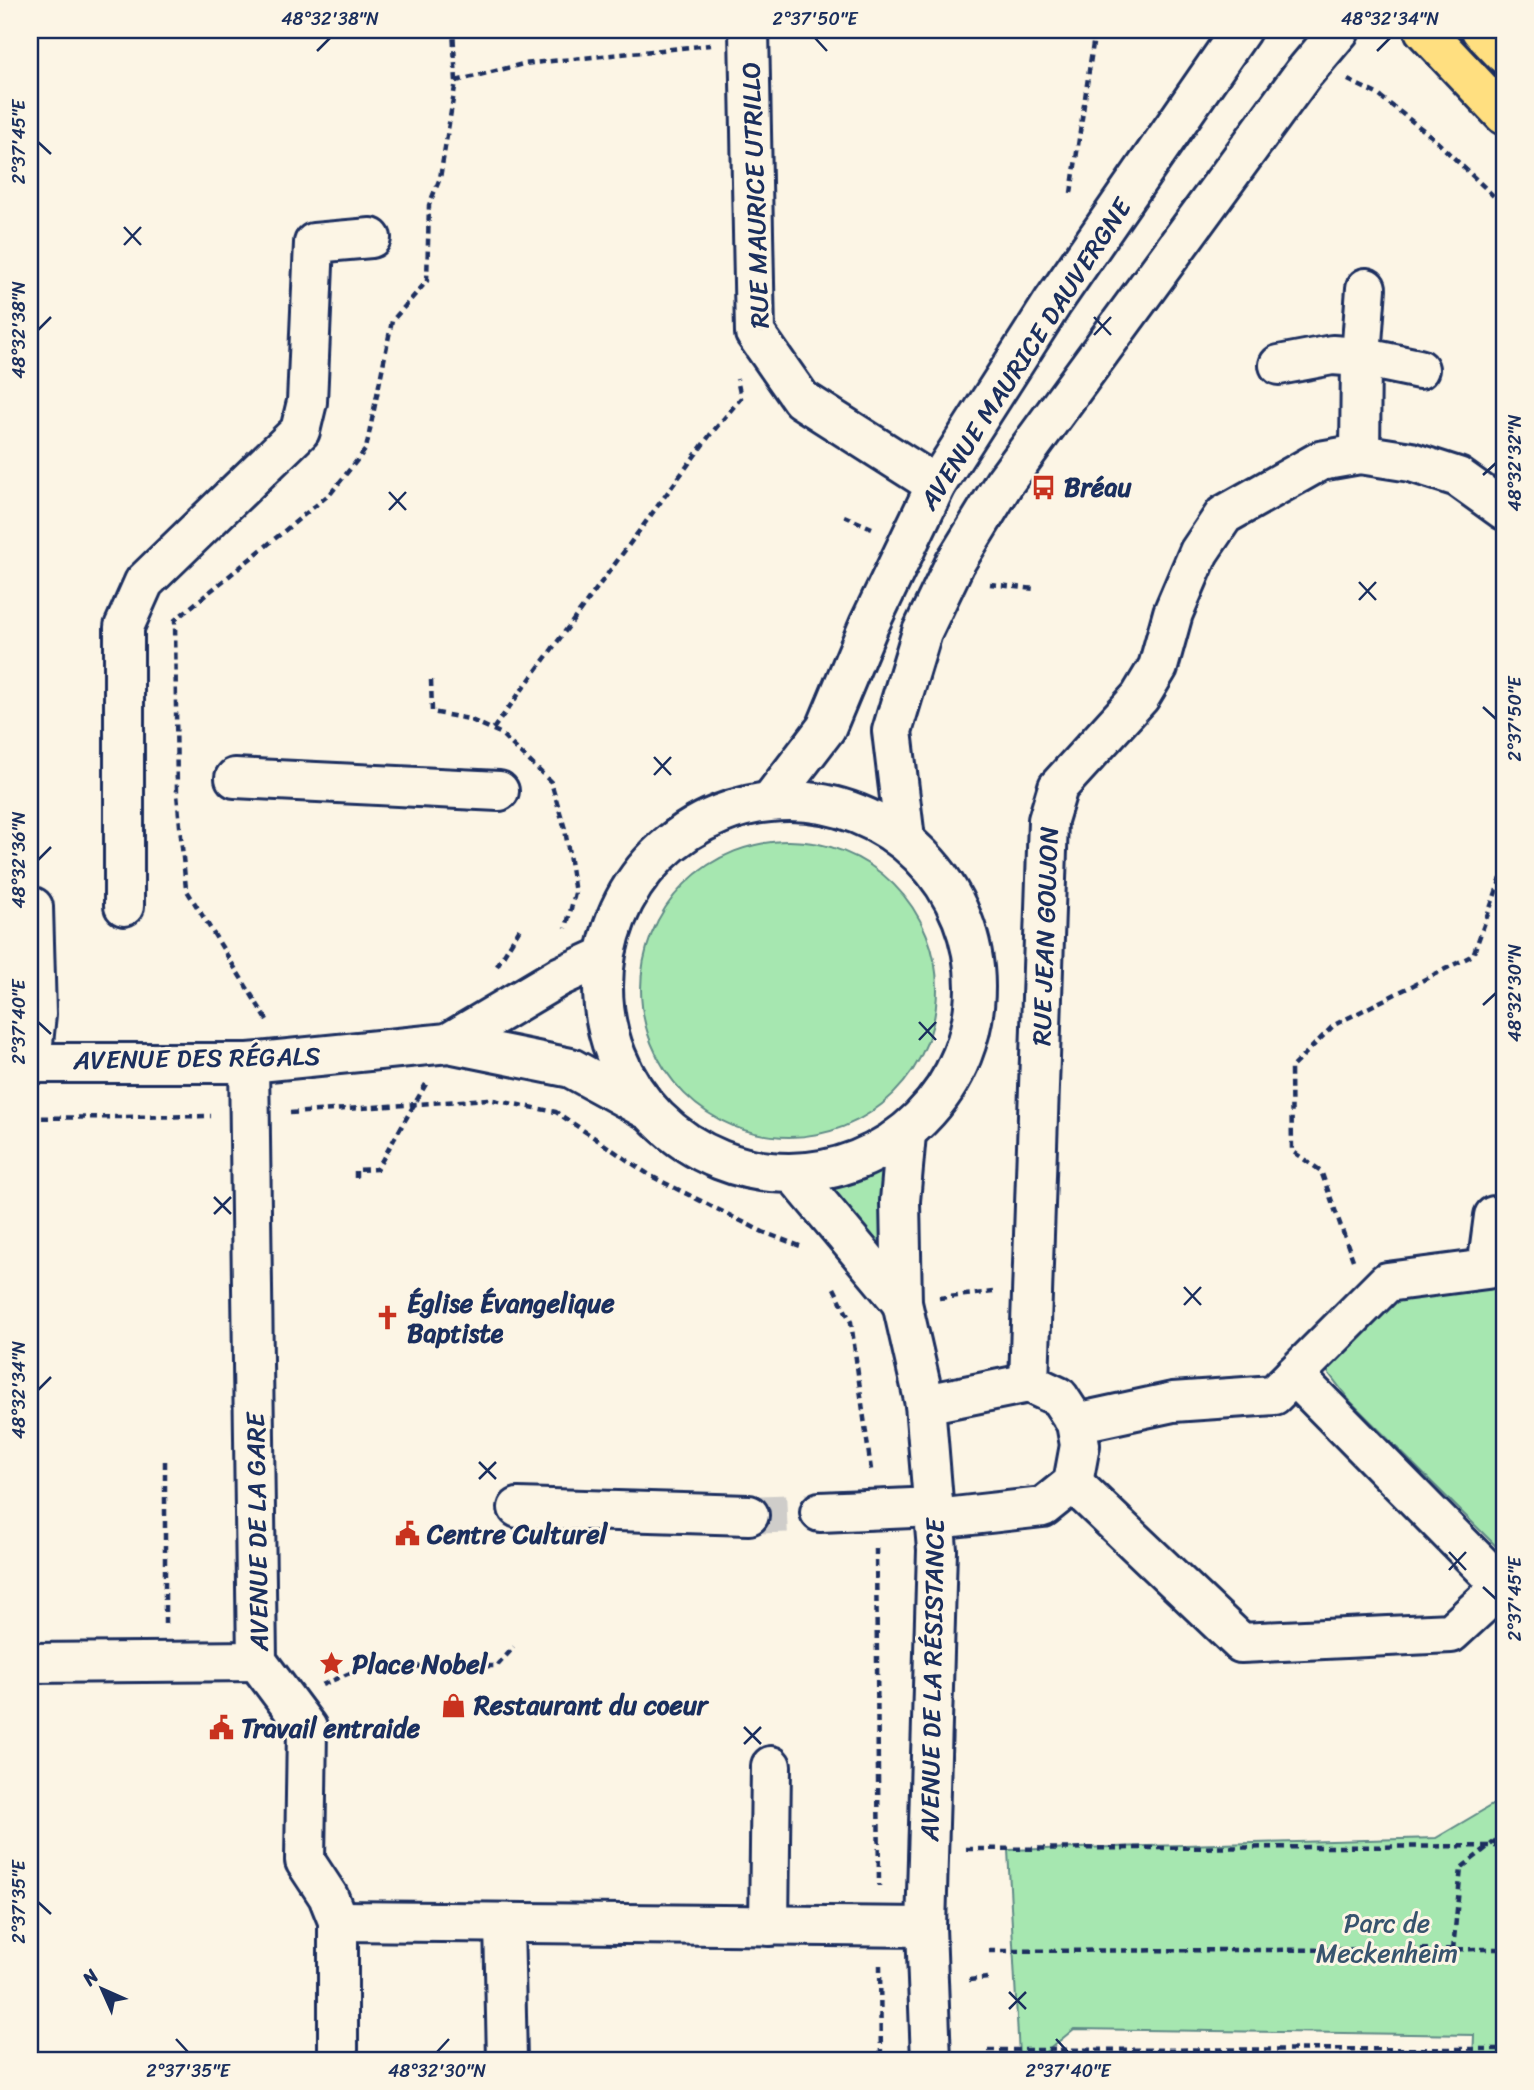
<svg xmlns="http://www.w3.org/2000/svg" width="1534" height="2090" font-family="Sriracha,sans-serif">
  <rect width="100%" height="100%" fill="#fcf5e5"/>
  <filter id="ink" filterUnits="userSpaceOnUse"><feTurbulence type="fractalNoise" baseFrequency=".0143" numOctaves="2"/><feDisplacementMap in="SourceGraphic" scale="14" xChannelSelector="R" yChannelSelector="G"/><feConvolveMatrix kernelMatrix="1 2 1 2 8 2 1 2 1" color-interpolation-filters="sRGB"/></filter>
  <g filter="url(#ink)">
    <g fill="#a6e7b0" stroke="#608b87" stroke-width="2">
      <circle cx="789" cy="989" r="148"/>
      <path d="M 892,1163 L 891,1276 L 819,1190 Z"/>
      <path d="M 1504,1274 L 1504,1549 L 1498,1548 L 1350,1401 L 1324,1367 L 1401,1292 Z"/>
      <path d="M 1504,1798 L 1504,2060 L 1473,2060 L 1474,2035 L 1074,2029 L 1036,2060 L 1019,2056 L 1008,1850 L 1436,1838 Z"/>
    </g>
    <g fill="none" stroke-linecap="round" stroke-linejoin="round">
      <path stroke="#cfcdca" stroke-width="38" stroke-dasharray="38 19" stroke-linecap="butt" d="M 749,1515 L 820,1512"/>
      <defs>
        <g id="minor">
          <path d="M 749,30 L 755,333 L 801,399 L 936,485"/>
          <path d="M 1279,365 L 1332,355 L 1361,357 L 1419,369"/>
          <path d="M 1360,454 L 1361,357 L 1366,288"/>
          <path d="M 235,778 L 499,791"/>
          <path d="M 771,800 L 826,728 L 869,625 L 936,485 L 1053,302 L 1241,30"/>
          <circle cx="789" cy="987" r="186"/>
          <path d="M 905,839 L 892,731 L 922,632 L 955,563 L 1004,483 L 1303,74 L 1340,30"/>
          <path d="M 124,906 L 124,627 L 144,582 L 300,431 L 307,402 L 314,243 L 371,238"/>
          <path d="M 448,1043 L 559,977 L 605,956"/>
          <path d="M 30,1063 L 249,1063 L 448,1043 L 571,1068 L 646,1109"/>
          <path d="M 31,1063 L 36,1014 L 33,907"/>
          <path d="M 249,1063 L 257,1661 L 307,1728 L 305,1861 L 328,1896 L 338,1921 L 338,2060"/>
          <path d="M 906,1134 L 900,1201 L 902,1303 L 925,1404 L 937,1550 L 926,1927 L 931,2060"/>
          <path d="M 794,1174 L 902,1303"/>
          <path d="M 1294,1375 L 1504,1588"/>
          <path d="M 1029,1383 L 1048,820 L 1058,787 L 1140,697 L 1158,667 L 1173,613 L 1199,552 L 1224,515 L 1320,461 L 1360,454 L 1411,462 L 1458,477 L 1504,510"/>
          <path d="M 925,1404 L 1029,1383 L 1059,1397 L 1076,1423 L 1080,1445 L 1073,1483 L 1043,1507 L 936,1519"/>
          <path d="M 1076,1423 L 1173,1402 L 1274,1395 L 1387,1282 L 1487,1269 L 1494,1216"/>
          <path d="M 1073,1483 L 1241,1643 L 1451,1633 L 1501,1587"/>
          <path d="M 518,1508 L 749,1515"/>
          <path d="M 820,1512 L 935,1507"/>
          <path d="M 30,1663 L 257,1661"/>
          <path d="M 338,1921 L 926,1927"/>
          <path d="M 504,1923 L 507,2060"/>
          <path d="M 769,1926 L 771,1766"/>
        </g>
        <g id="major">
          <path d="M 1424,30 L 1504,115"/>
          <path d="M 1481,30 L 1504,54"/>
        </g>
      </defs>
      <use href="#minor" stroke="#1b2f5e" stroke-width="44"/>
      <use href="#major" stroke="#1b2f5e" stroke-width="44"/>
      <g stroke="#1b2f5e" stroke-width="4.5" stroke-dasharray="7 5" stroke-linecap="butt">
        <path d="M 1348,80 L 1377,94 L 1431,136 L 1504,206"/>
        <path d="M 456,81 L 523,64 L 711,45"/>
        <path d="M 1071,193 L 1095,30"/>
        <path d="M 844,516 L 872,528"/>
        <path d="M 990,584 L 1034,589"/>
        <path d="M 431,680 L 432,712 L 469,719 L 500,733 L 551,782 L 565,829 L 575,893 L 566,928"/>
        <path d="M 493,729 L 710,435 L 741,398 L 737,379"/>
        <path d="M 497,966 L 522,925"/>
        <path d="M 267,1020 L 186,889 L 177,794 L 175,620 L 331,493 L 366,449 L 392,321 L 427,281 L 429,205 L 440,178 L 456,81 L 453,30"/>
        <path d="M 290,1113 L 488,1099 L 556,1112 L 651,1176 L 763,1232 L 800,1246"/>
        <path d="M 30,1118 L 211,1116"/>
        <path d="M 356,1178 L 356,1170 L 377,1169 L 426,1084"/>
        <path d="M 1353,1260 L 1321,1171 L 1292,1151 L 1291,1068 L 1334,1025 L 1473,955 L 1504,870"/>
        <path d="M 834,1288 L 851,1322 L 871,1470"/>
        <path d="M 939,1298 L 993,1292"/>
        <path d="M 876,1548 L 879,1886"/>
        <path d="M 165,1624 L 165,1457"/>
        <path d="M 322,1685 L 364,1667 L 497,1666 L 514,1647"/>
        <path d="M 966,1849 L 1504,1846"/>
        <path d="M 1453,1950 L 1461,1868 L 1504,1834"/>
        <path d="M 989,1951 L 1504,1949"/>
        <path d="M 880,1965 L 881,2060"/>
        <path d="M 969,1980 L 989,1978"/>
        <path d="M 988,2050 L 1504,2049"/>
        <path d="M 1393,2060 L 1393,2049"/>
      </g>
      <use href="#minor" stroke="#fcf5e5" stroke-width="38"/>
      <use href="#major" stroke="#ffdf80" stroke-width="38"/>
    </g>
  </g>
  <path fill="none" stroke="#1b2f5e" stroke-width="2.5" d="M 815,38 L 827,51M 317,51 L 330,38M 1377,51 L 1390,38M 38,142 L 51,154M 124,227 L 141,245M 124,245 L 141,227M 1094,317 L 1111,335M 38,330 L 51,317M 1094,335 L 1111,317M 1483,475 L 1496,463M 389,492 L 406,510M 389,510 L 406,492M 1359,582 L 1376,600M 1359,600 L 1376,582M 1483,707 L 1496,719M 654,757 L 671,775M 654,775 L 671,757M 38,860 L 51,847M 1483,1005 L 1496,993M 38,1022 L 51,1034M 919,1022 L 936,1040M 919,1040 L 936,1022M 214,1197 L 231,1214M 214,1214 L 231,1197M 1184,1287 L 1201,1305M 1184,1305 L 1201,1287M 38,1390 L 51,1377M 479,1462 L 496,1479M 479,1479 L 496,1462M 1449,1552 L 1466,1570M 1449,1570 L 1466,1552M 1483,1587 L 1496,1599M 744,1727 L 761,1744M 744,1744 L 761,1727M 38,1902 L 51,1914M 1009,1992 L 1026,2009M 1009,2009 L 1026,1992M 176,2039 L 188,2052M 1056,2039 L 1068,2052M 437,2052 L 449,2039"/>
  <defs>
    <symbol id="bus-bare" viewBox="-9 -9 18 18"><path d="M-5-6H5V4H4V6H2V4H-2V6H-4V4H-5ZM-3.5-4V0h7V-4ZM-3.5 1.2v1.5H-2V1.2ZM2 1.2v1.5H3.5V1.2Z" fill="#c8321e" stroke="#fcf5e5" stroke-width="2.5" paint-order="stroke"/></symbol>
    <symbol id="church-bare" viewBox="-9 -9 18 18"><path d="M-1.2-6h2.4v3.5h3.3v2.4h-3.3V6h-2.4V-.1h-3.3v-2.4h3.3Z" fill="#c8321e" stroke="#fcf5e5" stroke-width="2.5" paint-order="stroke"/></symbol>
    <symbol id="civic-bare" viewBox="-9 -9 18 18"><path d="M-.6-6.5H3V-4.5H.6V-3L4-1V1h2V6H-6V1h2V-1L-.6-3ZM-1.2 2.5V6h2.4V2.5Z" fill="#c8321e" stroke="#fcf5e5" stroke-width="2.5" paint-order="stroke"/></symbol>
    <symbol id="sight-bare" viewBox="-9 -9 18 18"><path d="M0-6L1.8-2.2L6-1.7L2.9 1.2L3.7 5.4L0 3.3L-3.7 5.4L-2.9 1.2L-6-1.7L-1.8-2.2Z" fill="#c8321e" stroke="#fcf5e5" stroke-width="2.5" paint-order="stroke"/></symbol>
    <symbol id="shop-bare" viewBox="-9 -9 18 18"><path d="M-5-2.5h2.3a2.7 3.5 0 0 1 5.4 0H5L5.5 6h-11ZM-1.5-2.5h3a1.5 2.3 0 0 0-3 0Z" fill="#c8321e" stroke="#fcf5e5" stroke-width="2.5" paint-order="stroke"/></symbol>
  </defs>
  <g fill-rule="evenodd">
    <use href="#bus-bare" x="1026" y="470" width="35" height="35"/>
    <use href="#church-bare" x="370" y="1300" width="35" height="35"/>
    <use href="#civic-bare" x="390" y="1516" width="35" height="35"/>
    <use href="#sight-bare" x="314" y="1646" width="35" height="35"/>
    <use href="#shop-bare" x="436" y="1688" width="35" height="35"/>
    <use href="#civic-bare" x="204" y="1710" width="35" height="35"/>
  </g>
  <g text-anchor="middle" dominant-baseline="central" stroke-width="6" stroke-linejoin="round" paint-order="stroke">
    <g font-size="26" fill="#1b2f5e" stroke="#fcf5e5">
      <text transform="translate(755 195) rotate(-92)">RUE MAURICE UTRILLO</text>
      <text transform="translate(1025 354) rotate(-57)">AVENUE MAURICE DAUVERGNE</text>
      <text transform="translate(1045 936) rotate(-88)">RUE JEAN GOUJON</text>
      <text transform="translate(197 1058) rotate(-1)">AVENUE DES RÉGALS</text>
      <text transform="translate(257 1532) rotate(-91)">AVENUE DE LA GARE</text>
      <text transform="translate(932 1680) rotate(-89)">AVENUE DE LA RÉSISTANCE</text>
    </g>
    <g font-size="26" font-weight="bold" fill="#1b2f5e" stroke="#fcf5e5" text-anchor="start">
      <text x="1064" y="487">Bréau</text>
      <text x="407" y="1303">Église Évangelique<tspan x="407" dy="30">Baptiste</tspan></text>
      <text x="427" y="1534">Centre Culturel</text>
      <text x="352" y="1664">Place Nobel</text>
      <text x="474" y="1705">Restaurant du coeur</text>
      <text x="241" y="1728">Travail entraide</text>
    </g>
    <g font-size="26" fill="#37546e" stroke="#fcf5e5">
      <text x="1387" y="1923">Parc de<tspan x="1387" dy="30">Meckenheim</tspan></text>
    </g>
  </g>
  <rect width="1534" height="2090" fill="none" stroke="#fcf5e5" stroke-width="77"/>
  <g transform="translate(102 1989) rotate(315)" stroke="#fcf5e5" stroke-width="5" paint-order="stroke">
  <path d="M0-5L12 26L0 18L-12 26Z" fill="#1b2f5e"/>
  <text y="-10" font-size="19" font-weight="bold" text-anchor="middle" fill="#1b2f5e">N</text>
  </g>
  <rect x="38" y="38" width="1458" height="2014" fill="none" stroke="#1b2f5e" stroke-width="2.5"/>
  <g font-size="18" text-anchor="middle" fill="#1b2f5e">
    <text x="330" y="25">48°32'38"N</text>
    <text x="815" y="25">2°37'50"E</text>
    <text x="1390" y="25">48°32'34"N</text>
    <text transform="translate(19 142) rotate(-90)" y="6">2°37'45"E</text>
    <text transform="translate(19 330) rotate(-90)" y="6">48°32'38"N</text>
    <text transform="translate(1515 463) rotate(-90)" y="6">48°32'32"N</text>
    <text transform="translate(1515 719) rotate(-90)" y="6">2°37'50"E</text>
    <text transform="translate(19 860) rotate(-90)" y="6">48°32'36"N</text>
    <text transform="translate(1515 993) rotate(-90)" y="6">48°32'30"N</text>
    <text transform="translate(19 1022) rotate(-90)" y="6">2°37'40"E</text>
    <text transform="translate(19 1390) rotate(-90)" y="6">48°32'34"N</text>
    <text transform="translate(1515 1599) rotate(-90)" y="6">2°37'45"E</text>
    <text transform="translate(19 1902) rotate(-90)" y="6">2°37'35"E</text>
    <text x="188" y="2077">2°37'35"E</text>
    <text x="437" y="2077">48°32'30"N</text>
    <text x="1068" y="2077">2°37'40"E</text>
  </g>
</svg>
